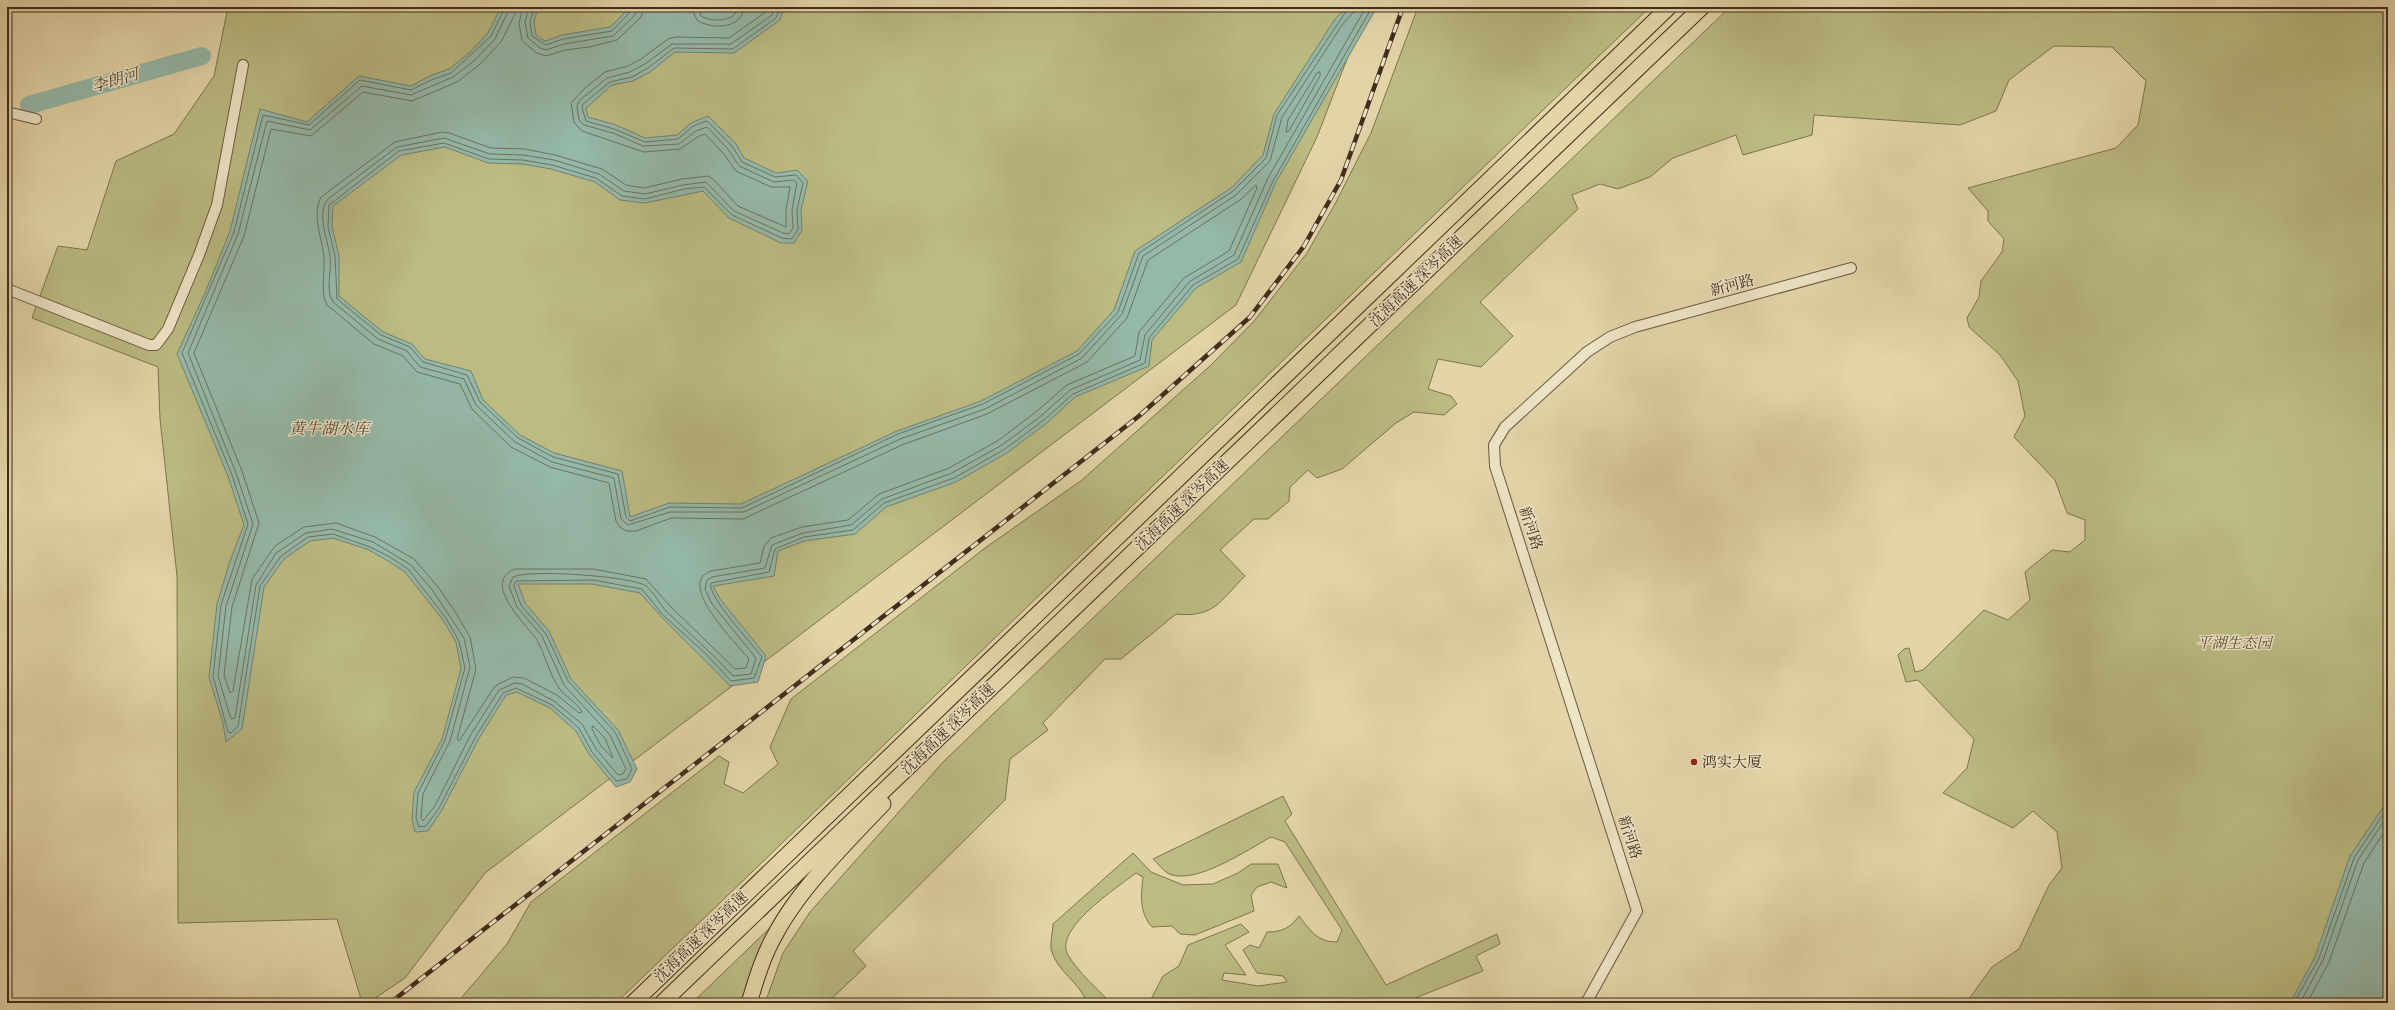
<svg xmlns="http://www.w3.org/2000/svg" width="2395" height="1010" font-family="'IM FELL Great Primer','Noto Serif SC',serif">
  <rect width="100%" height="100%" fill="#e3d5a8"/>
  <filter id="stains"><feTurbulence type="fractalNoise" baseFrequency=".005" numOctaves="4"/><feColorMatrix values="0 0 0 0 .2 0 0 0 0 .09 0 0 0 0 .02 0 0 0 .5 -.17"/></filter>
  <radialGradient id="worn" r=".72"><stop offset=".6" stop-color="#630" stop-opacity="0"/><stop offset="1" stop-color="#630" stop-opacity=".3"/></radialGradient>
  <g fill="#bbbb82" stroke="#7f7450">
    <path d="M 228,7 L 1367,7 L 1317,137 L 1236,305 L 485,873 L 405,978 L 368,1003 L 356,1003 L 361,999 L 337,919 L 178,923 L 177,576 L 160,419 L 158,367 L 32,318 L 58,246 L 87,250 L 116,161 L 174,134 L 214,76 Z"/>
    <path d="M 1418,7 L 1650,7 L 616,1003 L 457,1003 L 507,944 L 531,902 L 719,756 L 729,762 L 724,784 L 743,793 L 778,764 L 770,747 L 791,699 L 985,548 L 1082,480 L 1211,365 L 1255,320 L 1307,253 L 1335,204 L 1371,133 Z"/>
    <path d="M 1730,7 L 2388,7 L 2388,1003 L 1966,1003 L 1992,967 L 2019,949 L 2049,885 L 2062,868 L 2057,832 L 2033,811 L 2013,828 L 1943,793 L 1967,768 L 1974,739 L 1918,680 L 1906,682 L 1898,655 L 1904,649 L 1909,648 L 1915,672 L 1923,670 L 1984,610 L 2008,620 L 2030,600 L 2025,572 L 2052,550 L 2070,552 L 2085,540 L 2085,520 L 2067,513 L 2055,480 L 2014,437 L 2025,416 L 2018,381 L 2000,355 L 1969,327 L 1967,318 L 1979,297 L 1981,281 L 2002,252 L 2004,239 L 1988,221 L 1988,211 L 1968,188 L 2116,148 L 2138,125 L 2146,81 L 2112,47 L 2054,46 L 2009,80 L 1996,111 L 1960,125 L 1814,115 L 1812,135 L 1743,155 L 1736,135 L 1673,158 L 1650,177 L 1618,189 L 1600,184 L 1572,195 L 1578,209 L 1480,302 L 1513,336 L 1481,367 L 1438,359 L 1428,389 L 1451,396 L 1457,404 L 1444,415 L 1414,412 L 1396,423 L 1342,469 L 1317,478 L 1308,470 L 1290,487 L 1289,501 L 1268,519 L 1254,519 L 1220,550 L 1245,576 C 1220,601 1214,618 1176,614 L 1121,659 L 1105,659 L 1043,723 L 1048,730 L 1010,759 L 1005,800 L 853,951 L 866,966 L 827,1003 L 765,1003 L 783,953 L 810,912 L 944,761 Z"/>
    <path d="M 1283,796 L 1292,814 L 1285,821 L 1386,985 L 1497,934 L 1500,944 L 1476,956 L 1483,971 L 1403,1003 L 1149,1003 L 1163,976 L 1179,966 L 1188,945 L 1241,924 L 1249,932 L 1225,945 L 1246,975 L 1224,973 L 1222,980 L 1258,986 L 1287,982 L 1283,976 L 1257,973 L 1243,950 L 1250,945 L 1259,948 L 1267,932 C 1282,932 1290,928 1299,916 C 1311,931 1317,942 1337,942 L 1342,930 L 1285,842 L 1271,837 C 1247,850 1196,885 1169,874 C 1163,871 1158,863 1153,859 Z"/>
    <path d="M 1133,853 L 1151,872 L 1183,885 L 1213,884 L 1238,873 L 1251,864 L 1278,864 L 1287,888 L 1271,882 L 1257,887 L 1251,895 L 1254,911 L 1195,935 L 1180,934 L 1172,926 L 1152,927 C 1139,912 1141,896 1143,877 L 1136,873 C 1118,887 1053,929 1068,955 C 1079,973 1097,989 1111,1003 L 1087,1003 C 1080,982 1056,971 1051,949 C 1050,942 1053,931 1053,924 Z"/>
    <path d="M 777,921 L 745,1003 L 692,1003 Z"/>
  </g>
  <g fill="#95b9a9" stroke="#748171">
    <path d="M 501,7 L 538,7 L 534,22 L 536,35 L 545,41 L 562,35 L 610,27 L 630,7 L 702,7 L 713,11 L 741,7 L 784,7 L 780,20 L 734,53 L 675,52 L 650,72 L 633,81 L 612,85 L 586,108 L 588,117 L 616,125 L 645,138 L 677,135 L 691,123 L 708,116 L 736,144 L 744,158 L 776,173 L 797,170 L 808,181 L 801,210 L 802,230 L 794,243 L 781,243 L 729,218 L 703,191 L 645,203 L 620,200 L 595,182 L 551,169 L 523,164 L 488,163 L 445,147 L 401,155 L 333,206 L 332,226 L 339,256 L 339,296 L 383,332 L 412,344 L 425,359 L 471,371 L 483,400 L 520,435 L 554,453 L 622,471 L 630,517 L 669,503 L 741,504 L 897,431 L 981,401 L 1077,351 L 1114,310 L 1135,251 L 1231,188 L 1263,155 L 1274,114 L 1335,19 L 1347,7 L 1377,7 L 1276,182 L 1241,262 L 1196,288 L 1152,340 L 1149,366 L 1075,397 L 1047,423 L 1007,453 L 956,482 L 886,507 L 855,534 L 804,541 L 778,551 L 774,576 L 713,586 L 720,599 L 766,656 L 758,682 L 730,686 C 700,654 668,626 640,593 L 592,584 L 518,584 L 525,603 L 549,631 L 571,679 L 618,730 L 637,769 L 630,782 L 616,787 L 589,754 L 576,731 L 550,708 L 517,692 L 506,695 L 478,740 L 442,810 L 428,831 L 415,832 L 412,819 L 414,792 L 442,739 L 461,669 L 456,642 L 443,620 L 405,572 L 388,561 L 369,550 L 333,538 L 310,541 L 284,559 L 264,587 L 242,729 L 226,742 L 223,723 L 209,677 L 217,604 L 230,561 L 244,525 L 228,476 L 177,354 L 205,293 L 230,231 L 260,109 L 307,122 L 359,76 L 411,86 L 430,76 L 449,69 L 469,53 L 488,33 Z"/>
    <path d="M 2388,800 L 2388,1003 L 2290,1003 L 2315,957 L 2350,856 Z"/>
  </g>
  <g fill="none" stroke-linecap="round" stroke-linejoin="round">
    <g stroke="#6c7263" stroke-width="1">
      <path d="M 505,7 L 491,36 L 451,73 L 431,80 L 411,90 L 360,80 L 309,125 L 263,115 L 234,232 L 182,353 L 232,475 L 248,524 L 221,605 L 213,676 L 228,732 L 231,733 L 238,726 L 260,586 L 281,556 L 308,537 L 333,534 L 370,547 L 390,557 L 408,569 L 446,618 L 459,641 L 465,668 L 445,740 L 418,793 L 416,818 L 419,827 L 426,826 L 439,808 L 475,738 L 503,693 L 516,688 L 552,705 L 579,728 L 592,752 L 616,781 L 627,779 L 632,769 L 615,732 L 568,681 L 546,634 L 521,605 L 514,586 L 516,581 L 593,580 L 642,589 L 662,614 L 706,654 L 731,681 L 754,678 L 762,657 C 753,645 706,595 711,583 L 769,572 L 775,549 L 804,537 L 853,530 L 884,503 L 954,478 L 1005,449 L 1044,420 L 1073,394 L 1145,363 L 1149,338 L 1193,285 L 1238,259 L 1273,181 L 1372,7"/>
      <path d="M 510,7 L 495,39 L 475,60 L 453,77 L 411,95 L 362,86 L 310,130 L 267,121 L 238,234 L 188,353 L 236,473 L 253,524 L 226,606 L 218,676 L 231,719 L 235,718 L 256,585 L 276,553 L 306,533 L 332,529 L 373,542 L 411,565 L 433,591 L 464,638 L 470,667 L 450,741 L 423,794 L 421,818 L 423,821 L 435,806 L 470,736 L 499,690 L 515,683 L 522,684 L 554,701 L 582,724 L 596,749 L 618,775 L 623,774 L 626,769 L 610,735 L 564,685 L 542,636 L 517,607 L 509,586 L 513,577 C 527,569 632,576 646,586 C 654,592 659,604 667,612 C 689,633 712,653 733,676 L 751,674 L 756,658 L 712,604 L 705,589 L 707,580 L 712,577 L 765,568 L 772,545 L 803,533 L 851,525 L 882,499 L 952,473 L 1002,445 L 1041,416 L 1070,390 L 1140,360 L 1145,335 L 1189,282 L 1234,255 L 1268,178 L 1366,7"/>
      <path d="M 516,7 L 515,14 L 501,42 L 479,65 L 457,82 L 412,101 L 363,92 L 311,136 L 271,129 L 244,236 L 194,353 L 242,471 L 259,523 L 232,607 L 224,675 L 230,693 L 233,691 L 252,579 L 275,546 L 304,527 L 336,523 L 375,537 L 414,559 L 438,587 L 456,613 L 470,637 L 476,669 L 457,739 L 459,741 L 495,686 L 513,677 L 524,678 L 557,695 L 579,713 L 582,712 C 578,703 565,697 559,688 C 549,673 545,655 537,640 C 528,626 480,583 515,569 L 593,569 L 646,579 L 670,606 L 735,669 L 746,668 L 749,659 C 737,644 675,583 711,571 L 760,563 L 764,546 L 771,538 L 802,527 L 848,520 L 879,494 L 949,468 L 999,440 L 1037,411 L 1067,385 L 1135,356 L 1139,332 L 1184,278 L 1229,251 L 1257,188 L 1256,185 L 1240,200 L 1148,260 L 1127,318 L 1087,362 L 987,414 L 902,445 L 743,519 L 671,518 L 636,531 L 626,531 L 620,527 L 616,521 L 609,483 L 550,467 L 511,447 L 472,409 L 460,384 L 417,372 L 403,356 L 374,344 L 327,305 C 320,293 325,273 324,259 C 323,239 311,217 321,197 L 395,142 L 442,132 L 449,133 L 491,148 L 525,149 L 555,155 L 602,169 L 626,185 L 644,188 L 682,179 L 708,176 L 714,180 L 738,206 L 786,227 L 786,209 L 790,187 L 771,187 L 736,171 L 723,153 L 705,134 L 699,136 L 680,149 L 644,152 L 582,131 L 574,122 L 571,103 L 585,88 L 605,72 L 628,66 L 641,59 L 668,39 L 675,37 L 729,38 L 767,11 L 768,7"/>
      <path d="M 523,7 L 519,23 L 522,41 L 537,53 L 546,56 L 565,50 L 589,47 L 617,40 L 641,17 L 644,7"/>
      <path d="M 529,7 L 525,22 L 528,38 L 540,48 L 546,50 L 564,44 L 613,36 L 635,15 L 638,7"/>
      <path d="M 534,7 L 530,22 L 532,36 L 546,45 L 563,39 L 612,31 L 631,11 L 633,7"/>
      <path d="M 691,7 L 697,20 C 711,30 743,29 744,7"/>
      <path d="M 698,7 L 701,16 C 711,22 736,23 738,7"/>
      <path d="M 775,7 L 772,15 L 731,44 L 672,44 L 645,64 L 630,72 L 607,78 L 580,100 L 577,106 L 579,120 L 584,125 L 613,133 L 643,146 L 679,144 L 696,131 L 707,127 L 728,149 L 739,166 L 774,182 L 793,180 L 797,183 L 792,210 L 793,228 L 789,234 L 783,233 L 734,211 L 706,182 L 683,185 L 645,194 L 624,191 L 599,174 L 554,160 L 523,155 L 490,154 L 444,138 L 397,147 L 328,199 C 316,212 328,241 330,256 C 332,270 325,290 333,302 L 378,339 L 407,351 L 420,367 L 464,379 L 476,405 L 515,442 L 552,462 L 614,478 L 621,519 L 628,525 L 670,512 L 744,512 L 900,439 L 985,409 L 1082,358 L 1122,314 L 1143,256 L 1236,195 L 1270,161 L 1282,117 L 1342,25 L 1352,14 L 1354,7"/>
      <path d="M 780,7 L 776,18 L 733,49 L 674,48 L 648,68 L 632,77 L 610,82 L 583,104 L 582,108 L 586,121 L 614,129 L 645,142 L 678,139 L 693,126 L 707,121 L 732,146 L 742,162 L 775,177 L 796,175 L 803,183 L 797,210 L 798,229 L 792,239 L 782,238 L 732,215 L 704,187 L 684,189 L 645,199 L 622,196 L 596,178 L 552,165 L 523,160 L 489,159 L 444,143 L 399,151 L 329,205 L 328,227 L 335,256 L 337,299 L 381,335 L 410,347 L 423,362 L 467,375 L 480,402 L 518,438 L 553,457 L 618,474 L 626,517 L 630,521 L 670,507 L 742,508 L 898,434 L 983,404 L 1079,354 L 1118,312 L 1139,253 L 1233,191 L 1266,158 L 1277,115 L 1349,7"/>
      <path d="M 1320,72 L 1320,76 L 1289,131 L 1286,132 L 1288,120 L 1317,73 Z"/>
      <path d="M 593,726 L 605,738 L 613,758 L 601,746 L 592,729 Z"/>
      <path d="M 2294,1003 L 2319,958 L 2354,858 L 2388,807"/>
      <path d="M 2300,1003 L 2323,960 L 2358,860 L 2388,815"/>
      <path d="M 2307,1003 L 2329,962 L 2364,863 L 2388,826"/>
    </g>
    <path stroke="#95b9a9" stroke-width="18" d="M 29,105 L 202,56"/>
    <defs>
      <g id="minor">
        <path d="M 7,112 L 36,119"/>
        <path d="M 7,289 L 149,345 L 156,345 L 168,329 L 199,255 L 217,205 L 243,65"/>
        <path d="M 1586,1003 L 1637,911 L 1495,466 L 1494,445 L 1505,427 L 1587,352 L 1610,337 L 1635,327 L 1851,268"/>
      </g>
      <g id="highway">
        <path d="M 633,1003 L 1669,7"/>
        <path d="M 662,1003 L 1702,7"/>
        <path d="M 749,1003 C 756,980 763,956 775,935 C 799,889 847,842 883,804"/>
      </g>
    </defs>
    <use href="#minor" stroke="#6b5640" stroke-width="12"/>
    <use href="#highway" stroke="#432c1d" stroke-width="17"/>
    <use href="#minor" stroke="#ede4c6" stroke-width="10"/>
    <use href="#highway" stroke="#e3d5a8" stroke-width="15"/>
    <defs>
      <path id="rail" d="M 390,1003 L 1139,416 L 1250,317 L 1304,246 L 1341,180 L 1403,7"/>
    </defs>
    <use href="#rail" stroke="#432c1d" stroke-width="4.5"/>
    <use href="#rail" stroke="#ede4c6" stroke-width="3" stroke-dasharray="9" stroke-linecap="butt"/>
  </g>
  <circle fill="#8f2418" stroke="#ede4c6" stroke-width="1.5" cx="1694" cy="762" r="4"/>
  <g text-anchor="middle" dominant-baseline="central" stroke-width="3" stroke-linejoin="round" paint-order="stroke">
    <g font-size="15" fill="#432c1d" stroke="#ede4c6">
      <text transform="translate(1416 281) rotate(-44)">沈海高速 深岑高速</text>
      <text transform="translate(1732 285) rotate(-15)">新河路</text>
      <text transform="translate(1182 505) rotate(-44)">沈海高速 深岑高速</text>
      <text transform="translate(1531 528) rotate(72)">新河路</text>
      <text transform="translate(948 729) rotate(-44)">沈海高速 深岑高速</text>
      <text transform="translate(1630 837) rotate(72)">新河路</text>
      <text transform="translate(701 937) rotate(-44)">沈海高速 深岑高速</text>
    </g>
    <g font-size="15" font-style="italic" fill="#5b4931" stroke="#ede4c6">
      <text x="2234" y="643">平湖生态园</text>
    </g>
    <g font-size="15" fill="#432c1d" stroke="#ede4c6" text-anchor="start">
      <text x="1702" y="762">鸿实大厦</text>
    </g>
    <g font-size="16" font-style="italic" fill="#534839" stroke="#ede4c6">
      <text transform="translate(115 80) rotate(-16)">李朗河</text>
      <text x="329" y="428">黄牛湖水库</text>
    </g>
  </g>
  <rect width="2395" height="1010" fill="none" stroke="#e3d5a8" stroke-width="24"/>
  <rect x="8" y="8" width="2379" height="994" fill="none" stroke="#432c1d" stroke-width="2"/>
  <rect x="12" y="12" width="2371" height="986" fill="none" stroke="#432c1d"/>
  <rect width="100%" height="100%" filter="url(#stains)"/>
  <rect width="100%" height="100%" fill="url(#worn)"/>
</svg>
